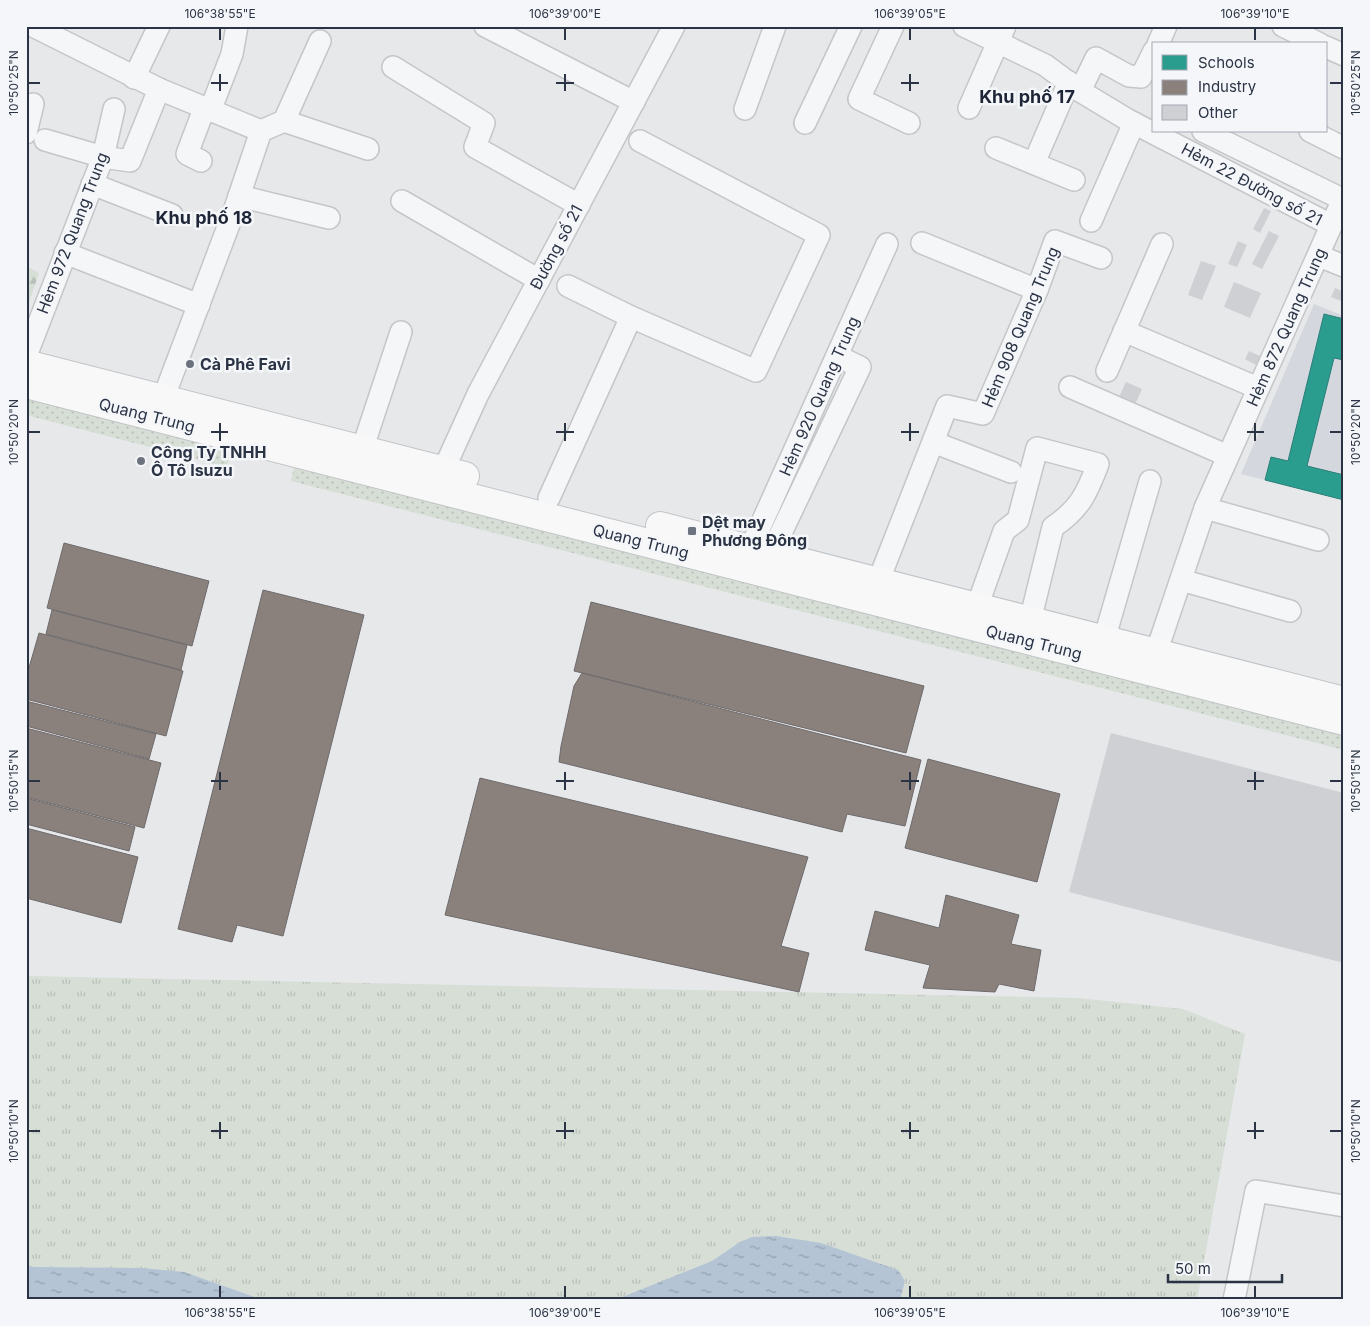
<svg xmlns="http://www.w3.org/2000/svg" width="1370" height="1326" font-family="Inter,sans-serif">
  <defs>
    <pattern id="grass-tufts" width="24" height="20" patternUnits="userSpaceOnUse" patternTransform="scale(1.25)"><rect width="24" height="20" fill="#d6ded6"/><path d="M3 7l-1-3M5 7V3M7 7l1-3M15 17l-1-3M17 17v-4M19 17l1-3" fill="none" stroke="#b8bfb9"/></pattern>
    <pattern id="forest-firs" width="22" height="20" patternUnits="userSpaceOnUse" patternTransform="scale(1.25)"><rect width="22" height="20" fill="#d6ded6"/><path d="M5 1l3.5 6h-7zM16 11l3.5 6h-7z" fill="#b8bfb9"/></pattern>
    <pattern id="park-dots" width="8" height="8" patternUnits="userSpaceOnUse" patternTransform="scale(1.25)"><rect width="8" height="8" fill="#d6ded6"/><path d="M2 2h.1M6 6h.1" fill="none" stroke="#b8bfb9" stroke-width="1.8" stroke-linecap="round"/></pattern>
    <pattern id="water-ripples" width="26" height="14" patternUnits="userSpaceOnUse" patternTransform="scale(1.25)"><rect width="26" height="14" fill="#b4c4d5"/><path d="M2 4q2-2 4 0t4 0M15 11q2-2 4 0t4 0" fill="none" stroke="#93a0af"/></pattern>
  </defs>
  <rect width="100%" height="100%" fill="#e6e8ea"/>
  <path fill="#d4d7dd" d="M 1314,304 L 1344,316 L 1344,500 L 1241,474 Z"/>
  <path fill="url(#grass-tufts)" d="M 26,976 L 1078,998 L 1183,1009 L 1245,1034 L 1197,1300 L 26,1300 Z"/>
  <path fill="url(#forest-firs)" d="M 26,266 L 39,273 L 26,311 Z"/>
  <g fill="url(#park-dots)">
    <path d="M 26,394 L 232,446 L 227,467 L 26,415 Z"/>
    <path d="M 295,462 L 1344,730 L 1344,750 L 291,481 Z"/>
  </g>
  <g fill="url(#water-ripples)">
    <path d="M 776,1236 L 821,1243 L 898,1270 L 905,1281 L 900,1300 L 615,1300 L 712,1261 L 740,1242 L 752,1237 Z"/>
    <path d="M 26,1265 L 34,1267 L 142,1268 L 184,1272 L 263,1300 L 26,1300 Z"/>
  </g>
  <path fill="#2a9d8f" stroke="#2a7e79" d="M 1324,314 L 1344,319 L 1342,336 L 1344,336 L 1344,360 L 1334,358 L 1307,466 L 1344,475 L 1344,500 L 1265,480 L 1271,457 L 1288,461 Z"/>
  <g fill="#8a817c" stroke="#6e6a6c">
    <path d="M 64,543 L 209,581 L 192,646 L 47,608 Z"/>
    <path d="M 263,590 L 364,615 L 283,936 L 237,925 L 232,942 L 178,929 Z"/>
    <path d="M 591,602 L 924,686 L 906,753 L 574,671 Z"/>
    <path d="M 52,610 L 187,645 L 181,670 L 46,634 Z"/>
    <path d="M 39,633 L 183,671 L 166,736 L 26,699 L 26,678 Z"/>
    <path d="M 582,673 L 921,760 L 905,826 L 847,814 L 842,832 L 559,762 L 561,746 L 574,686 Z"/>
    <path d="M 26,701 L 156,734 L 149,759 L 26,726 Z"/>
    <path d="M 26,728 L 161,763 L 144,828 L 26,797 Z"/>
    <path d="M 928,759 L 1060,794 L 1037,882 L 905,848 Z"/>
    <path d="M 480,778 L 808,857 L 781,946 L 809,953 L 799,992 L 445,915 Z"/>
    <path d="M 26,798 L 135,827 L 129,851 L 26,824 Z"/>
    <path d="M 26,828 L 138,857 L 121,923 L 26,898 Z"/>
    <path d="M 946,895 L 1019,915 L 1011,944 L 1041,950 L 1034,991 L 999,984 L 995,992 L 923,988 L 930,965 L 865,950 L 875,911 L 939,928 Z"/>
  </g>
  <g fill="#ced0d3">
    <path d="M 1264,208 L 1271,211 L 1260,233 L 1253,229 Z"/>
    <path d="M 1269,231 L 1279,236 L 1262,269 L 1252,264 Z"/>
    <path d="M 1238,241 L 1247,245 L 1237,267 L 1228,264 Z"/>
    <path d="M 1201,261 L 1216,266 L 1202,300 L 1188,295 Z"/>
    <path d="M 1234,282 L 1261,293 L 1250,318 L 1224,307 Z"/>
    <path d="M 1335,288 L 1344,292 L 1344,302 L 1331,297 Z"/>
    <path d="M 1249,351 L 1260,356 L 1256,365 L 1245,359 Z"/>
    <path d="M 1126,382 L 1142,389 L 1134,407 L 1118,399 Z"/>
    <path d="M 1111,733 L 1344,793 L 1344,963 L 1069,892 Z"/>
  </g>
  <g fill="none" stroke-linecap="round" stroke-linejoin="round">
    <defs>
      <g id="minor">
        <path d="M 33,26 L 159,89 L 261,131"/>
        <path d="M 485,26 L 634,102"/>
        <path d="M 893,26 L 859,99 L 909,123"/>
        <path d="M 964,26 L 1045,65 L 1080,91 L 1128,120 L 1331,225"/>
        <path d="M 1283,26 L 1320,44"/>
        <path d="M 1158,44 L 1166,26"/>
        <path d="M 1326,47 L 1344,55"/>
        <path d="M 393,67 L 484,123 L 475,147 L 579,205"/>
        <path d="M 134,78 L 159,26"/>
        <path d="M 1080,91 L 1096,58 L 1129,76 L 1141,77 L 1154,51"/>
        <path d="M 969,108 L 1005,26"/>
        <path d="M 745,109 L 775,26"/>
        <path d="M 210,111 L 232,54 L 237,26"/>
        <path d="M 284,121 L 368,149"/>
        <path d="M 805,123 L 851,26"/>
        <path d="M 1203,131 L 1344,200"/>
        <path d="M 1310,131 L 1344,148"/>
        <path d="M 26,133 L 33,104"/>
        <path d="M 45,140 L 103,157 L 130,161 L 159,89"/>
        <path d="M 996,148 L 1074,180"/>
        <path d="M 201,161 L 187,154 L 204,109"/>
        <path d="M 1034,163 L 1069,82"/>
        <path d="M 92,184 L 172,215"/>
        <path d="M 239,196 L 329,218"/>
        <path d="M 402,201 L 539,280"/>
        <path d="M 1091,221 L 1134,123"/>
        <path d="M 922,243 L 1037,290"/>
        <path d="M 65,253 L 199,305"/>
        <path d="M 1319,256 L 1344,266"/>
        <path d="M 568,286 L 631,317 L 756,371 L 819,235 L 640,141"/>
        <path d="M 1124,331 L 1258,388"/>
        <path d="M 26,356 L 103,157 L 114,109"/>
        <path d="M 1107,371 L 1162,244"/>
        <path d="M 1070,387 L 1228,456"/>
        <path d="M 163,399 L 234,211 L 261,131 L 284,121 L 320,41"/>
        <path d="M 933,442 L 1011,472"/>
        <path d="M 362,450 L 401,332"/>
        <path d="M 443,471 L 478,394 L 674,26"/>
        <path d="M 549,498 L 631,317"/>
        <path d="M 1205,508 L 1318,540"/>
        <path d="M 750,549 L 887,244"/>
        <path d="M 771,554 L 860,367 L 837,356"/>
        <path d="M 1181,580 L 1290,611"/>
        <path d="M 878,582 L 947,406 L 983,414 L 1037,290 L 1055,241 L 1101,258"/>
        <path d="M 977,607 L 1004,531 L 1018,520 L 1037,448 L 1098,464 C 1087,493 1080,509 1053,527 L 1030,621"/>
        <path d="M 1104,640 L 1150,481"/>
        <path d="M 1156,653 L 1205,508 L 1344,197"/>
        <path d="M 1234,1300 L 1256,1191 L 1344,1206"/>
      </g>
      <g id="major">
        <path d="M 26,364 L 465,476"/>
        <path d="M 26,384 L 1344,721"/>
        <path d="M 660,526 L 1344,701"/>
      </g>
    </defs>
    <use href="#minor" stroke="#c4c6c8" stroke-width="24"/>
    <use href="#major" stroke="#c2c5c8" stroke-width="30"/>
    <use href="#minor" stroke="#f5f6f7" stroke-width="21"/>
    <use href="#major" stroke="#f8f8f8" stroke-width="28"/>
  </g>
  <path fill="none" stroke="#2b3445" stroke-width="2" d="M 220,28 L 220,40M 565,28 L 565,40M 910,28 L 910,40M 1255,28 L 1255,40M 220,74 L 220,91M 565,74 L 565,91M 910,74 L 910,91M 28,83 L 40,83M 211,83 L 228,83M 556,83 L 574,83M 901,83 L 919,83M 1330,83 L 1342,83M 220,423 L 220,441M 565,423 L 565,441M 910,423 L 910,441M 1255,423 L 1255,441M 28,432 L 40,432M 211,432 L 228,432M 556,432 L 574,432M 901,432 L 919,432M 1247,432 L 1264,432M 1330,432 L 1342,432M 220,772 L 220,790M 565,772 L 565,790M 910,772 L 910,790M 1255,772 L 1255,790M 28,781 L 40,781M 211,781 L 228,781M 556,781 L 574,781M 901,781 L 919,781M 1247,781 L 1264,781M 1330,781 L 1342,781M 220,1122 L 220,1139M 565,1122 L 565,1139M 910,1122 L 910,1139M 1255,1122 L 1255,1139M 28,1131 L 40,1131M 211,1131 L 228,1131M 556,1131 L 574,1131M 901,1131 L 919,1131M 1247,1131 L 1264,1131M 1330,1131 L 1342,1131M 220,1286 L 220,1298M 565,1286 L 565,1298M 910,1286 L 910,1298M 1255,1286 L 1255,1298"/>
  <g fill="#6c737f" stroke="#f4f6f9" stroke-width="2">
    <circle cx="190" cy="364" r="5"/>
    <circle cx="141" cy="461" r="5"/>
    <rect x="687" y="526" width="10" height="10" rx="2.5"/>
  </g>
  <g text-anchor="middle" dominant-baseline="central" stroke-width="5" stroke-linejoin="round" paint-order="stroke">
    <g font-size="16" fill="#2b3445" stroke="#f4f6f9">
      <text transform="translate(1252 184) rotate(28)">Hẻm 22 Đường số 21</text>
      <text transform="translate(72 233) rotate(-69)">Hẻm 972 Quang Trung</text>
      <text transform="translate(556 247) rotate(-62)">Đường số 21</text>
      <text transform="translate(1020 327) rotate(-67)">Hẻm 908 Quang Trung</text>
      <text transform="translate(1286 327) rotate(-66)">Hẻm 872 Quang Trung</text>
      <text transform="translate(819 396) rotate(-66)">Hẻm 920 Quang Trung</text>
      <text transform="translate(147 415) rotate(14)">Quang Trung</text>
      <text transform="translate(641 541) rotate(14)">Quang Trung</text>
      <text transform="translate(1034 642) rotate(14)">Quang Trung</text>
    </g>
    <g font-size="16" font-weight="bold" fill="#2b3445" stroke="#f4f6f9" text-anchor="start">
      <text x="200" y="364">Cà Phê Favi</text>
      <text x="151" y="452">Công Ty TNHH<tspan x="151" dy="18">Ô Tô Isuzu</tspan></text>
      <text x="702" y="522">Dệt may<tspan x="702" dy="18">Phương Đông</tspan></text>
    </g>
    <g font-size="18" font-weight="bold" fill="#1d2536" stroke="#f4f6f9">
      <text x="1027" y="96">Khu phố 17</text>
      <text x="204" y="217">Khu phố 18</text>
    </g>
  </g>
  <rect width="1370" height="1326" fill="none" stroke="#f4f6f9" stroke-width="55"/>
  <rect x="1152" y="42" width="175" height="90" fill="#f4f6f9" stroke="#a4a8b1"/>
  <rect x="1162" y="55" width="25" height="15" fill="#2a9d8f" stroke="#a4a8b1"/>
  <text x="1198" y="68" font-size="15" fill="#2b3445">Schools</text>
  <rect x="1162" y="80" width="25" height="15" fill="#8a817c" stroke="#a4a8b1"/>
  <text x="1198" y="92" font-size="15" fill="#2b3445">Industry</text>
  <rect x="1162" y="105" width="25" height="15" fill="#ced0d3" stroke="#a4a8b1"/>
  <text x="1198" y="118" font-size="15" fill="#2b3445">Other</text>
  <path d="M1168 1274v8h114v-8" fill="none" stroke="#2b3445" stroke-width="2.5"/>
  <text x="1175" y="1274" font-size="15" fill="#2b3445" stroke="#f4f6f9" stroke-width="4" paint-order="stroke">50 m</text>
  <rect x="28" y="28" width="1314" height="1270" fill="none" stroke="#2b3445" stroke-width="2"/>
  <g font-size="12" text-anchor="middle" fill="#2b3445">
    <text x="220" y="18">106°38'55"E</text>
    <text x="565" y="18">106°39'00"E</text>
    <text x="910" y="18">106°39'05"E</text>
    <text x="1255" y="18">106°39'10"E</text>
    <text transform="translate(14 83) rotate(-90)" y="4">10°50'25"N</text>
    <text transform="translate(1356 83) rotate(-90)" y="4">10°50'25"N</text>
    <text transform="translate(14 432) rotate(-90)" y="4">10°50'20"N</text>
    <text transform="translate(1356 432) rotate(-90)" y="4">10°50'20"N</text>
    <text transform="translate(14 781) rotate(-90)" y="4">10°50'15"N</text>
    <text transform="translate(1356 781) rotate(-90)" y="4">10°50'15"N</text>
    <text transform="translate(14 1131) rotate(-90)" y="4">10°50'10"N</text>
    <text transform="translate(1356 1131) rotate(-90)" y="4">10°50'10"N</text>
    <text x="220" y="1317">106°38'55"E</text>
    <text x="565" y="1317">106°39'00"E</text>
    <text x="910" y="1317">106°39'05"E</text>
    <text x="1255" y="1317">106°39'10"E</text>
  </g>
</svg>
